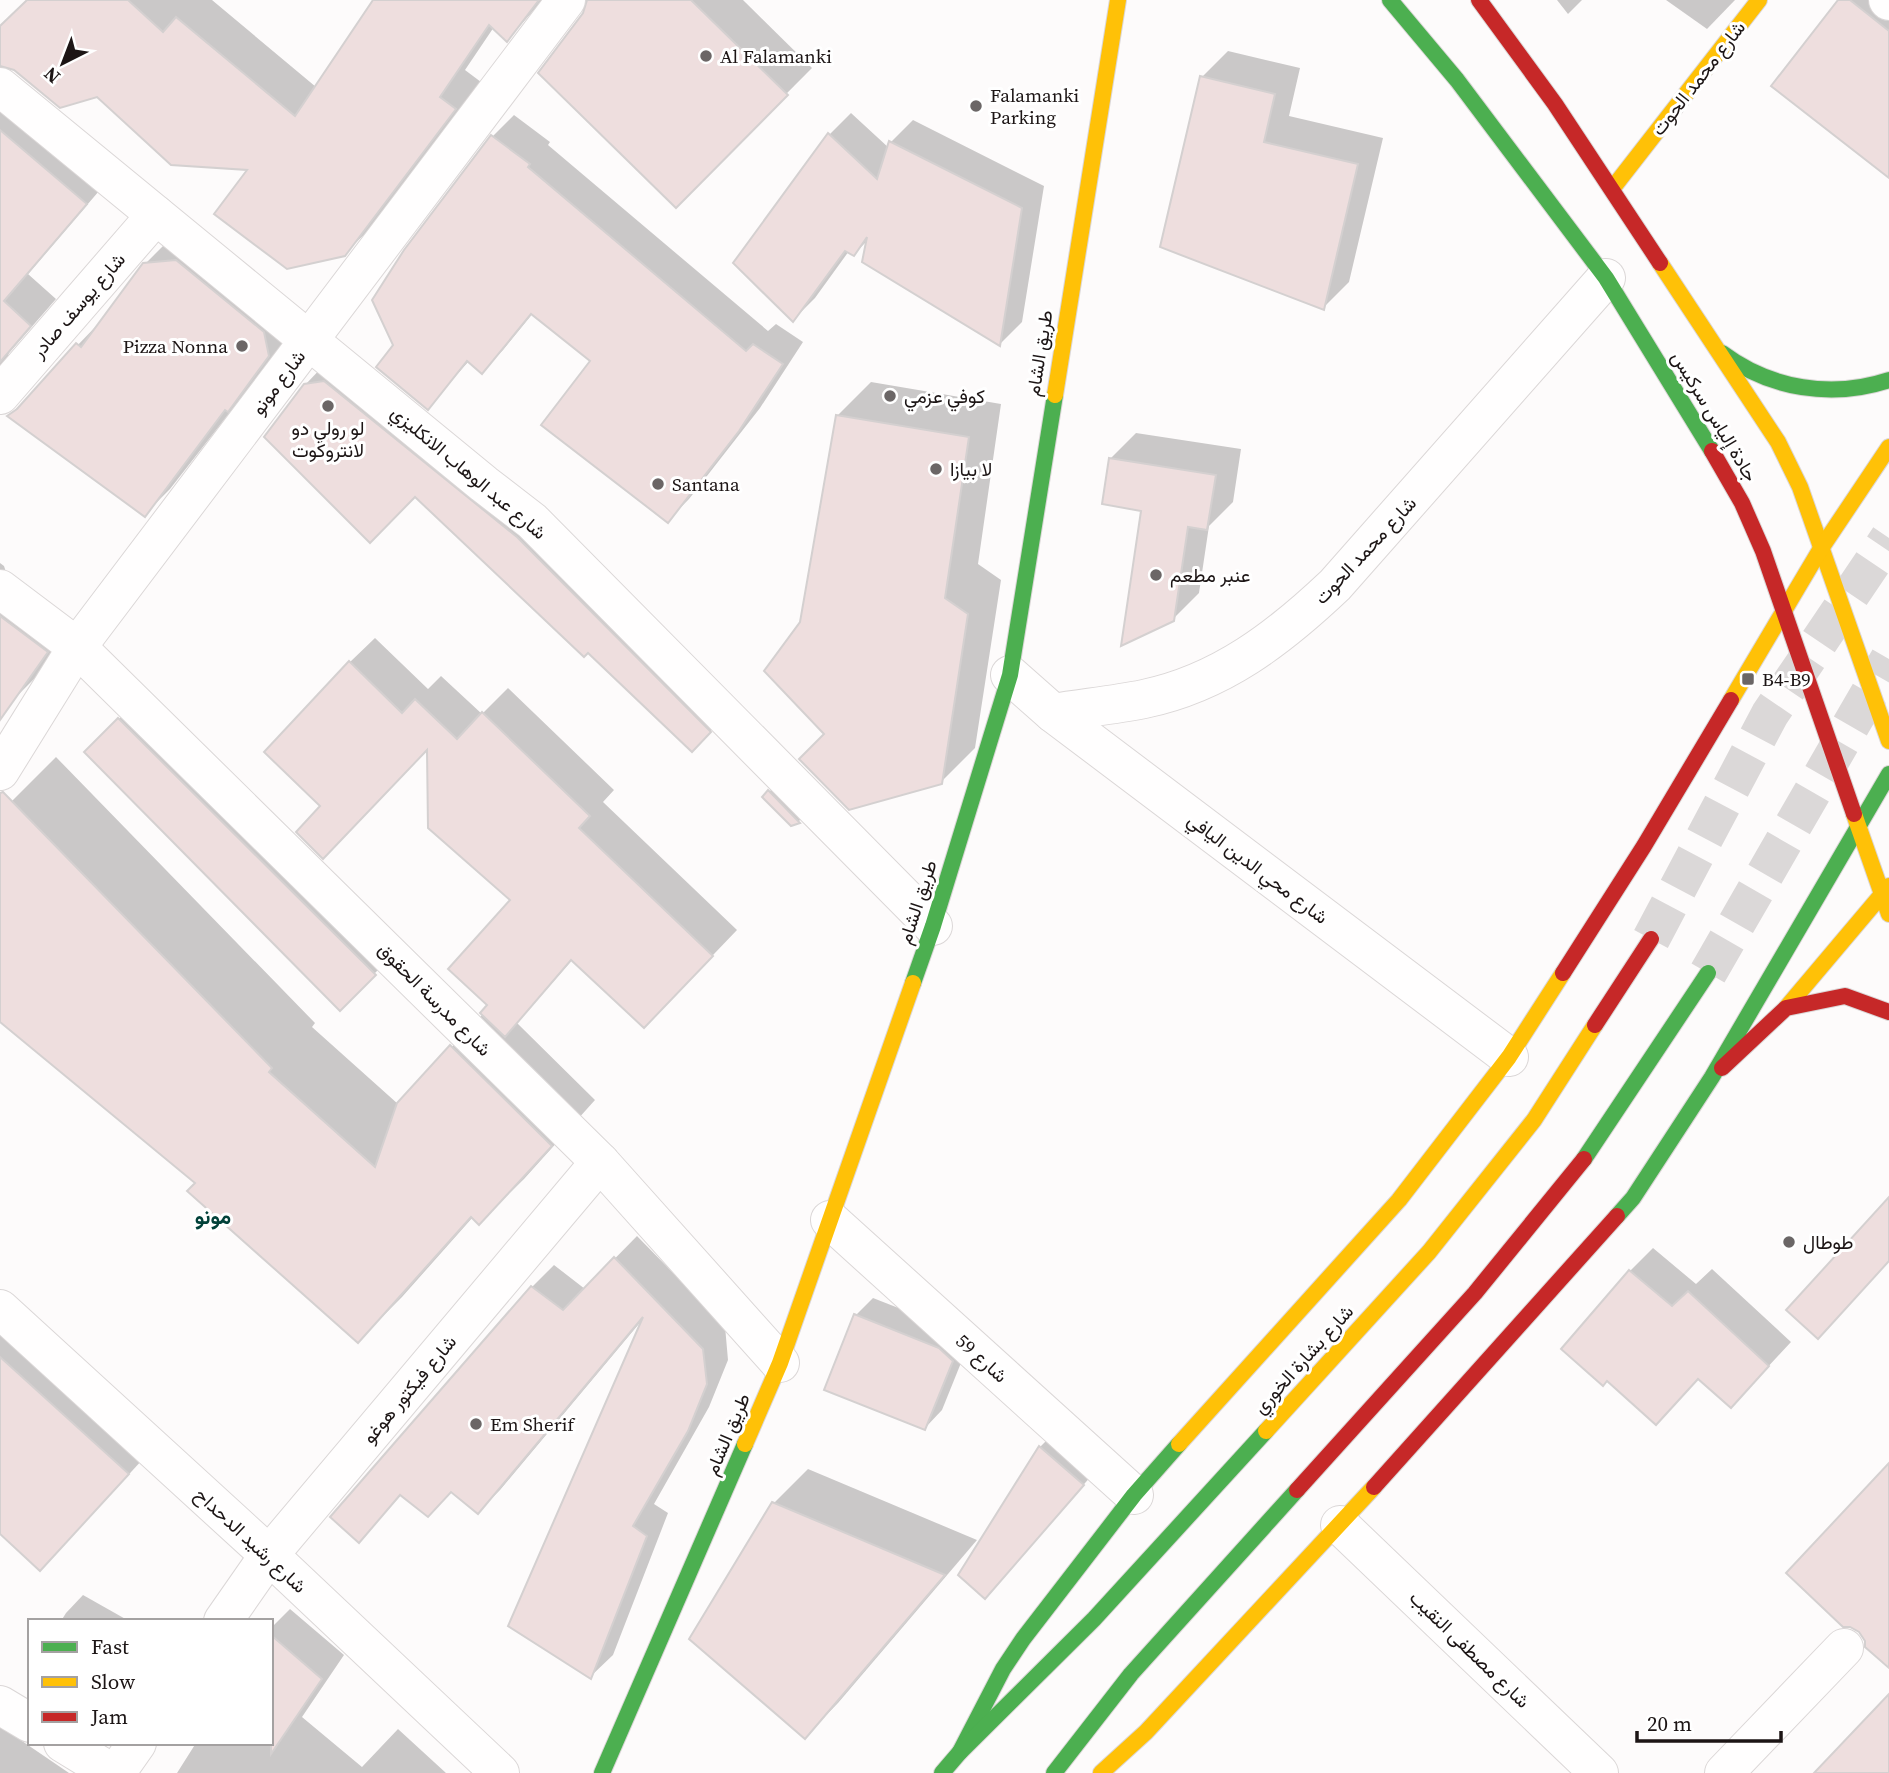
<svg xmlns="http://www.w3.org/2000/svg" width="1889" height="1773" font-family="'Source Serif 4',Vazirmatn,serif">
  <rect width="100%" height="100%" fill="#fdfbfb"/>
  <g fill="#0003">
    <path d="M 29,0 L 212,0 L 316,87 L 375,0 L 543,0 L 507,40 L 494,27 L 465,70 L 481,82 L 371,228 L 344,254 L 251,168 L 98,95 L 4,64 L 5,69 L 111,177 L 28,274 L 56,299 L 9,353 L 4,367 L 0,371 L 0,28 Z"/>
    <path d="M 589,0 L 743,0 L 812,68 L 676,205 L 585,14 Z"/>
    <path d="M 1557,0 L 1582,0 L 1568,14 Z"/>
    <path d="M 1666,0 L 1735,0 L 1707,29 Z"/>
    <path d="M 1841,0 L 1889,0 L 1889,176 Z"/>
    <path d="M 1228,51 L 1300,68 L 1289,116 L 1383,138 L 1349,282 L 1323,308 L 1202,77 Z"/>
    <path d="M 851,113 L 889,148 L 891,142 L 913,120 L 1044,186 L 1022,322 L 1000,344 L 868,240 L 854,254 L 849,251 L 815,298 L 793,320 L 830,134 Z"/>
    <path d="M 514,115 L 550,142 L 548,145 L 768,331 L 776,324 L 803,342 L 760,408 L 689,499 L 668,520 L 592,361 L 533,313 L 503,350 L 482,371 L 469,361 L 428,407 L 395,345 L 406,251 L 493,136 Z"/>
    <path d="M 171,238 L 295,329 L 170,489 L 144,515 L 10,415 L 103,319 L 145,264 Z"/>
    <path d="M 326,363 L 730,711 L 692,750 L 305,385 Z"/>
    <path d="M 871,382 L 1001,404 L 978,564 L 1001,580 L 975,748 L 941,782 L 826,734 L 837,416 Z"/>
    <path d="M 1136,433 L 1241,449 L 1233,502 L 1209,526 L 1199,593 L 1173,619 L 1143,509 L 1110,459 Z"/>
    <path d="M 0,563 L 4,566 L 6,572 L 72,626 L 37,676 L 11,702 L 0,693 Z"/>
    <path d="M 375,638 L 428,689 L 441,676 L 482,714 L 508,688 L 614,790 L 603,802 L 737,930 L 669,1001 L 573,959 L 517,1023 L 595,1100 L 524,1179 L 479,1223 L 473,1217 L 402,1297 L 358,1341 L 198,1182 L 0,1020 L 0,822 L 12,801 L 56,757 L 315,1023 L 312,1027 L 398,1104 L 483,1014 L 489,1005 L 512,900 L 428,747 L 323,805 L 350,662 Z"/>
    <path d="M 145,693 L 400,948 L 340,1008 L 86,752 Z"/>
    <path d="M 787,774 L 816,804 L 799,821 L 791,824 L 764,797 Z"/>
    <path d="M 637,1236 L 725,1326 L 728,1360 L 709,1407 L 654,1504 L 668,1513 L 613,1655 L 591,1676 L 643,1319 L 500,1490 L 478,1512 L 453,1490 L 428,1515 L 402,1494 L 359,1541 L 532,1287 L 554,1265 L 585,1289 Z"/>
    <path d="M 1653,1248 L 1696,1284 L 1712,1269 L 1791,1342 L 1753,1383 L 1699,1378 L 1656,1423 L 1607,1379 L 1563,1349 L 1630,1271 Z"/>
    <path d="M 873,1298 L 957,1331 L 969,1343 L 942,1410 L 925,1428 L 856,1315 Z"/>
    <path d="M 0,1326 L 154,1447 L 66,1543 L 0,1532 Z"/>
    <path d="M 1057,1430 L 1100,1466 L 985,1597 L 1040,1447 Z"/>
    <path d="M 808,1469 L 977,1540 L 838,1703 L 805,1737 L 774,1503 Z"/>
    <path d="M 83,1595 L 129,1621 L 61,1621 L 66,1613 Z"/>
    <path d="M 290,1609 L 344,1655 L 302,1717 L 362,1767 L 398,1729 L 446,1773 L 177,1773 L 196,1743 L 271,1743 L 271,1628 Z"/>
    <path d="M 0,1726 L 69,1773 L 0,1773 Z"/>
  </g>
  <g fill="#eedede" stroke="#d4d0d0" stroke-width="2">
    <path d="M 27,0 L 128,0 L 163,32 L 176,17 L 295,116 L 373,0 L 539,0 L 507,42 L 489,25 L 440,97 L 456,109 L 345,256 L 287,269 L 214,214 L 247,170 L 171,165 L 97,97 L 60,108 L 14,70 L 0,66 L 0,26 Z"/>
    <path d="M 587,0 L 691,0 L 788,95 L 676,208 L 538,73 L 583,13 Z"/>
    <path d="M 1838,0 L 1850,0 L 1889,31 L 1889,178 L 1771,86 Z"/>
    <path d="M 1200,76 L 1275,94 L 1264,142 L 1358,164 L 1324,310 L 1160,247 Z"/>
    <path d="M 0,130 L 87,204 L 4,301 L 31,326 L 0,362 Z"/>
    <path d="M 828,133 L 877,179 L 889,141 L 1022,208 L 1000,346 L 862,262 L 867,237 L 854,256 L 845,251 L 793,322 L 733,263 Z"/>
    <path d="M 491,135 L 530,164 L 528,167 L 746,351 L 753,344 L 783,364 L 739,431 L 668,523 L 541,425 L 590,361 L 531,314 L 482,374 L 467,361 L 428,410 L 376,367 L 393,345 L 372,300 L 404,250 Z"/>
    <path d="M 176,260 L 264,332 L 269,356 L 228,412 L 225,410 L 145,517 L 7,416 L 17,409 L 76,343 L 81,347 L 143,263 Z"/>
    <path d="M 324,381 L 517,537 L 711,732 L 692,752 L 588,653 L 584,657 L 415,497 L 370,543 L 264,437 L 304,384 Z"/>
    <path d="M 836,415 L 969,437 L 945,598 L 968,614 L 942,784 L 849,810 L 799,759 L 824,734 L 764,671 L 800,622 Z"/>
    <path d="M 1109,458 L 1216,475 L 1207,530 L 1188,527 L 1174,621 L 1121,646 L 1141,511 L 1102,504 Z"/>
    <path d="M 0,616 L 48,652 L 0,720 Z"/>
    <path d="M 349,661 L 402,713 L 415,699 L 457,739 L 482,712 L 590,816 L 579,828 L 713,956 L 644,1028 L 571,960 L 505,1037 L 480,1013 L 487,1005 L 448,969 L 510,900 L 428,828 L 427,750 L 323,859 L 296,832 L 320,806 L 264,752 Z"/>
    <path d="M 118,718 L 376,975 L 340,1011 L 84,752 Z"/>
    <path d="M 768,790 L 800,823 L 791,826 L 762,797 Z"/>
    <path d="M 3,792 L 272,1068 L 269,1072 L 375,1167 L 397,1103 L 450,1045 L 552,1146 L 479,1225 L 471,1217 L 358,1343 L 187,1191 L 195,1183 L 0,1022 L 0,793 Z"/>
    <path d="M 1889,1197 L 1889,1261 L 1818,1339 L 1786,1310 Z"/>
    <path d="M 614,1257 L 703,1349 L 707,1384 L 688,1431 L 633,1526 L 647,1536 L 591,1679 L 508,1626 L 643,1317 L 478,1514 L 451,1492 L 428,1517 L 400,1495 L 359,1543 L 330,1517 L 531,1286 L 563,1310 Z"/>
    <path d="M 1629,1270 L 1672,1306 L 1688,1291 L 1769,1366 L 1731,1408 L 1698,1379 L 1656,1425 L 1607,1381 L 1603,1386 L 1561,1349 Z"/>
    <path d="M 854,1314 L 939,1348 L 953,1361 L 925,1430 L 824,1390 Z"/>
    <path d="M 0,1357 L 129,1474 L 40,1571 L 0,1534 Z"/>
    <path d="M 1039,1446 L 1084,1485 L 985,1599 L 958,1575 Z"/>
    <path d="M 1889,1463 L 1889,1668 L 1865,1647 L 1865,1641 L 1859,1632 L 1850,1627 L 1843,1627 L 1786,1573 Z"/>
    <path d="M 772,1502 L 945,1575 L 805,1739 L 689,1639 Z"/>
    <path d="M 271,1635 L 322,1679 L 271,1754 Z"/>
    <path d="M 1889,1694 L 1889,1773 L 1814,1773 Z"/>
  </g>
  <g fill="none" stroke-linecap="round" stroke-linejoin="round">
    <g stroke="#dbd8d8" stroke-width="38" stroke-dasharray="38 19" stroke-linecap="butt">
      <path d="M 1651,939 L 1770,714 L 1889,538"/>
      <path d="M 1708,973 L 1889,659"/>
    </g>
    <defs>
      <g id="street">
        <path d="M 1888,0 L 1889,1"/>
        <path d="M 0,87 L 484,484 L 532,521 L 933,926"/>
        <path d="M 0,395 L 156,215"/>
        <path d="M 0,589 L 77,647 L 600,1162 L 780,1363"/>
        <path d="M 1010,675 L 1053,713 L 1509,1057"/>
        <path d="M 1053,713 C 1083,708 1114,705 1144,699 C 1221,683 1279,638 1335,585 L 1606,278"/>
        <path d="M 0,771 L 77,647 L 566,0"/>
        <path d="M 830,1220 L 1134,1495"/>
        <path d="M 0,1309 L 269,1555 L 500,1773"/>
        <path d="M 1340,1525 L 1599,1773"/>
        <path d="M 223,1621 L 269,1555 L 600,1162"/>
        <path d="M 0,1705 L 30,1723"/>
        <path d="M 63,1743 L 112,1773"/>
        <path d="M 116,1773 L 137,1743"/>
        <path d="M 1724,1773 L 1844,1648"/>
      </g>
      <g id="fast">
        <path d="M 1390,0 L 1457,80 L 1606,278 L 1712,451"/>
        <path d="M 1722,353 C 1770,389 1832,399 1889,380"/>
        <path d="M 913,983 L 933,926 L 1010,675 L 1055,395"/>
        <path d="M 1584,1159 L 1708,973"/>
        <path d="M 1617,1216 L 1633,1198 L 1712,1077 L 1889,774"/>
        <path d="M 960,1752 L 1003,1669 L 1023,1639 L 1134,1495 L 1179,1444"/>
        <path d="M 602,1773 L 745,1444"/>
        <path d="M 942,1773 L 960,1752 L 1094,1619 L 1266,1431"/>
        <path d="M 1054,1773 L 1131,1674 L 1297,1490"/>
      </g>
      <g id="slow">
        <path d="M 1612,189 L 1759,0"/>
        <path d="M 1660,263 L 1778,442 L 1800,487 L 1889,741"/>
        <path d="M 1055,395 L 1118,0"/>
        <path d="M 1731,700 L 1820,550 L 1889,447"/>
        <path d="M 1854,814 L 1889,914"/>
        <path d="M 1786,1008 L 1889,886"/>
        <path d="M 1266,1431 L 1429,1252 L 1534,1120 L 1595,1025"/>
        <path d="M 745,1444 L 780,1363 L 913,983"/>
        <path d="M 1179,1444 L 1399,1200 L 1509,1057 L 1563,973"/>
        <path d="M 1101,1773 L 1146,1732 L 1374,1487"/>
      </g>
      <g id="jam">
        <path d="M 1479,0 L 1555,104 L 1660,263"/>
        <path d="M 1712,451 L 1742,503 L 1763,551 L 1854,814"/>
        <path d="M 1563,973 L 1644,846 L 1731,700"/>
        <path d="M 1595,1025 L 1651,939"/>
        <path d="M 1722,1068 L 1786,1008 L 1845,996 L 1889,1012"/>
        <path d="M 1374,1487 L 1617,1216"/>
        <path d="M 1297,1490 L 1475,1293 L 1584,1159"/>
      </g>
    </defs>
    <use href="#street" stroke="#dbd7d7" stroke-width="40"/>
    <use href="#fast" stroke="#dbd7d7" stroke-width="18"/>
    <use href="#slow" stroke="#dbd7d7" stroke-width="18"/>
    <use href="#jam" stroke="#dbd7d7" stroke-width="18"/>
    <use href="#street" stroke="#fffefe" stroke-width="38"/>
    <use href="#fast" stroke="#4caf50" stroke-width="16"/>
    <use href="#slow" stroke="#ffc107" stroke-width="16"/>
    <use href="#jam" stroke="#c62828" stroke-width="16"/>
  </g>
  <g fill="#6b6666" stroke="#fff" stroke-width="2.5">
    <circle cx="706" cy="56" r="7"/>
    <circle cx="976" cy="106" r="7"/>
    <circle cx="242" cy="346" r="7"/>
    <circle cx="890" cy="396" r="7"/>
    <circle cx="328" cy="406" r="7"/>
    <circle cx="936" cy="469" r="7"/>
    <circle cx="658" cy="484" r="7"/>
    <circle cx="1156" cy="575" r="7"/>
    <rect x="1741" y="672" width="14" height="14" rx="3.5"/>
    <circle cx="1789" cy="1242" r="7"/>
    <circle cx="476" cy="1424" r="7"/>
  </g>
  <g text-anchor="middle" dominant-baseline="central" stroke-width="6" stroke-linejoin="round" paint-order="stroke">
    <g font-size="19" fill="#1c1515" stroke="#fff" text-anchor="start">
      <text x="720" y="56">Al Falamanki</text>
      <text x="990" y="95">Falamanki<tspan x="990" dy="22">Parking</tspan></text>
      <text x="228" y="346" text-anchor="end">Pizza Nonna</text>
      <text x="904" y="396">كوفي عزمي</text>
      <text x="328" y="428" text-anchor="middle">لو رولي دو<tspan x="328" dy="22">لانتروكوت</tspan></text>
      <text x="950" y="469">لا بيازا</text>
      <text x="672" y="484">Santana</text>
      <text x="1170" y="575">عنبر مطعم</text>
      <text x="1762" y="679">B4-B9</text>
      <text x="1803" y="1242">طوطال</text>
      <text x="490" y="1424">Em Sherif</text>
    </g>
    <g font-size="19" fill="#1c1515" stroke="#fff">
      <text transform="translate(1698 78) rotate(-52)">شارع محمد الحوت</text>
      <text transform="translate(78 305) rotate(-49)">شارع يوسف صادر</text>
      <text transform="translate(1039 353) rotate(-81)">طريق الشام</text>
      <text transform="translate(278 382) rotate(-53)">شارع مونو</text>
      <text transform="translate(1715 416) rotate(59)">جادة إلياس سركيس</text>
      <text transform="translate(469 472) rotate(40)">شارع عبد الوهاب الانكليزي</text>
      <text transform="translate(1365 550) rotate(-47)">شارع محمد الحوت</text>
      <text transform="translate(1258 868) rotate(37)">شارع محي الدين اليافي</text>
      <text transform="translate(917 902) rotate(-72)">طريق الشام</text>
      <text transform="translate(435 999) rotate(45)">شارع مدرسة الحقوق</text>
      <text transform="translate(982 1358) rotate(42)">شارع 59</text>
      <text transform="translate(1303 1359) rotate(-48)">شارع بشارة الخوري</text>
      <text transform="translate(409 1389) rotate(-50)">شارع فيكتور هوغو</text>
      <text transform="translate(727 1434) rotate(-67)">طريق الشام</text>
      <text transform="translate(251 1540) rotate(43)">شارع رشيد الدحداح</text>
      <text transform="translate(1470 1649) rotate(44)">شارع مصطفى النقيب</text>
    </g>
    <g font-size="21" font-weight="bold" fill="#014139" stroke="#fff">
      <text x="213" y="1216">مونو</text>
    </g>
  </g>
  <rect x="28" y="1619" width="245" height="126" fill="#ffffff" stroke="#a4a1a1" stroke-width="2"/>
  <rect x="42" y="1642" width="35" height="10" fill="#4caf50" stroke="#a4a1a1" stroke-width="2"/>
  <text x="91" y="1654" font-size="21" fill="#1c1515">Fast</text>
  <rect x="42" y="1677" width="35" height="10" fill="#ffc107" stroke="#a4a1a1" stroke-width="2"/>
  <text x="91" y="1689" font-size="21" fill="#1c1515">Slow</text>
  <rect x="42" y="1712" width="35" height="10" fill="#c62828" stroke="#a4a1a1" stroke-width="2"/>
  <text x="91" y="1724" font-size="21" fill="#1c1515">Jam</text>
  <g transform="translate(63 63) rotate(222)" stroke="#ffffff" stroke-width="5" paint-order="stroke">
  <path d="M0-5L12 26L0 18L-12 26Z" fill="#1c1515"/>
  <text y="-10" font-size="19" font-weight="bold" text-anchor="middle" fill="#1c1515">N</text>
  </g>
  <path d="M1637 1731v10h144v-10" fill="none" stroke="#1c1515" stroke-width="3.5"/>
  <text x="1647" y="1731" font-size="21" fill="#1c1515" stroke="#ffffff" stroke-width="5" paint-order="stroke">20 m</text>
</svg>
